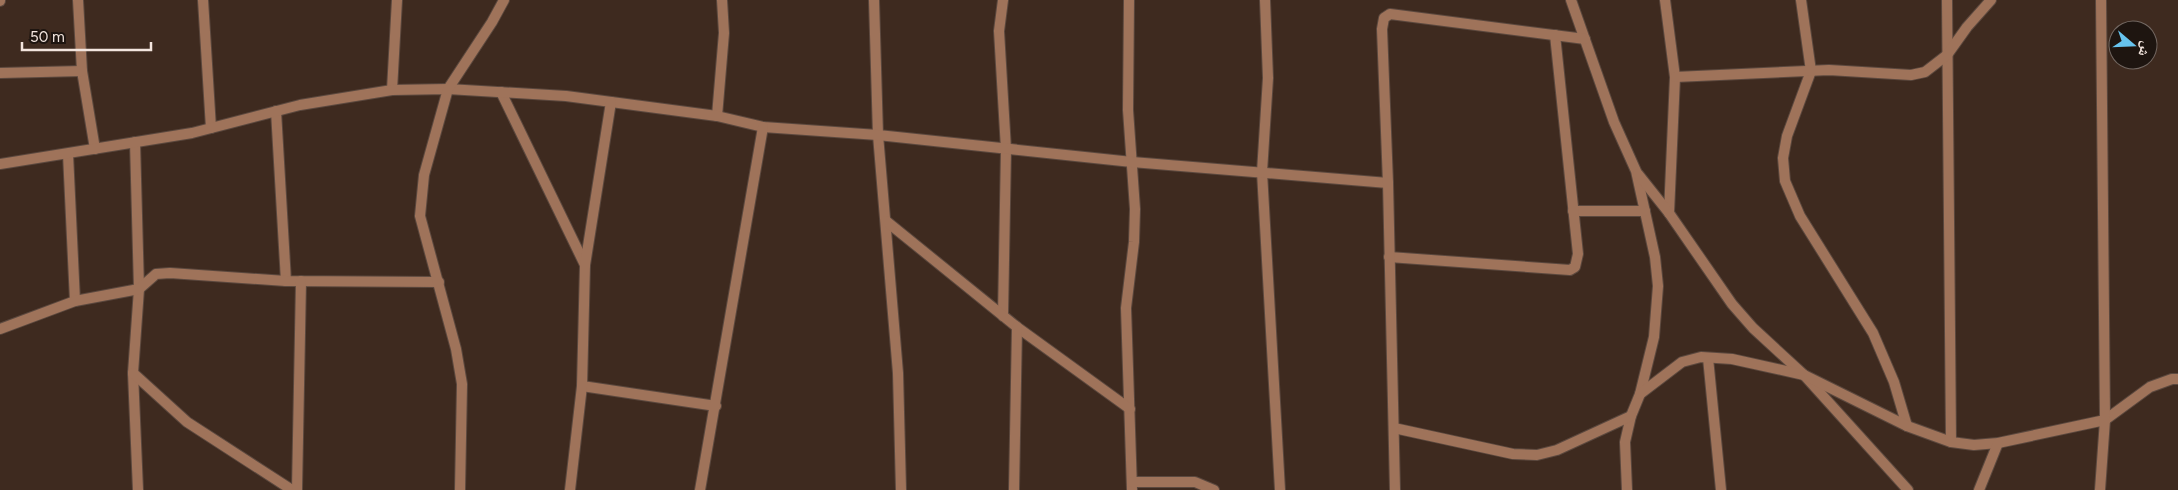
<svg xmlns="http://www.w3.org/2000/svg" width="2178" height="490" font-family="Figtree,'Noto Naskh Arabic',sans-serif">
  <rect width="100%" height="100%" fill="#3e2a1f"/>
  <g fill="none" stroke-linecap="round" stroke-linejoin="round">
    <defs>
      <g id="street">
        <path d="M 78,0 L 82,71 L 95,149"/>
        <path d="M 203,0 L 211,128"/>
        <path d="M 874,0 L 878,135 L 898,373 L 901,490"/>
        <path d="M 1003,0 L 999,31 L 1006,149 L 1003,316"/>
        <path d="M 1129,0 L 1128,110 L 1135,209 L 1134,242 L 1126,308 L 1132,490"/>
        <path d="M 1265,0 L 1268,78 L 1262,172 L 1280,490"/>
        <path d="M 1571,0 L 1614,122 L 1636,171 L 1655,257 L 1658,286 L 1654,337 L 1640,394 L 1631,416 L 1625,442 L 1627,490"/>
        <path d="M 1665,0 L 1675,77 L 1669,213"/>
        <path d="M 1801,0 L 1811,71 L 1787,136 L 1783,158 L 1785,181 L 1800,216 L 1873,333 L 1894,382 L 1907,426"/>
        <path d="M 1947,0 L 1951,442"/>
        <path d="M 0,1 L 0,0"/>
        <path d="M 0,73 L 82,71"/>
        <path d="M 1675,77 L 1829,70 L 1911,75 L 1925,72 L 1947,55 L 1967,27 L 1991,0"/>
        <path d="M 392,90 L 397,0"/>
        <path d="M 501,92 L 585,265"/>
        <path d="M 276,111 L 286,281"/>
        <path d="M 717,116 L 724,33 L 722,0"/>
        <path d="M 135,142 L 139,289 L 133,373 L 138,490"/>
        <path d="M 68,154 L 75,301"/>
        <path d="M 0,164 L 192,133 L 300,105 L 392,90 L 448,89 L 566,96 L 717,116 L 763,127 L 878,135 L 1132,162 L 1388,183"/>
        <path d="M 1638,174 L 1669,213 L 1732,304 L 1753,328 L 1804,375 L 1908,490"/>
        <path d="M 1573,211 L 1645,211"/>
        <path d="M 886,221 L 1017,327 L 1130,409"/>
        <path d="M 1389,257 L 1570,270 L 1575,267 L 1578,254 L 1555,35"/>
        <path d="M 0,329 L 75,301 L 139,289 L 156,274 L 170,273 L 286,281 L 439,282"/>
        <path d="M 1708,358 L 1721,490"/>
        <path d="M 133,373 L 187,422 L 292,490"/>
        <path d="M 582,386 L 716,406"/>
        <path d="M 1640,394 L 1682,362 L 1701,357 L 1732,359 L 1804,375 L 1907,426 L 1951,442 L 1974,445 L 1998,443 L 2105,420 L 2150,387 L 2172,379 L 2178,379"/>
        <path d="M 1394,428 L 1513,454 L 1537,455 L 1557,450 L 1631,416"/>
        <path d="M 1132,482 L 1195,482 L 1214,490"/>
        <path d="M 297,490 L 301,281"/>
        <path d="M 460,490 L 462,384 L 456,349 L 420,216 L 424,175 L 448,89 L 492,22 L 504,0"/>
        <path d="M 570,490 L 582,386 L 585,265 L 611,102"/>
        <path d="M 700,490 L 763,127"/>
        <path d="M 1014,490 L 1017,327"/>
        <path d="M 1395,490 L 1388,183 L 1382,29 L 1384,18 L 1390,14 L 1585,39"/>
        <path d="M 1979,490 L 1998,443"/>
        <path d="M 2100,490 L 2105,420 L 2101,0"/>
      </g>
    </defs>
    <use href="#street" stroke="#5b483e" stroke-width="12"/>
    <use href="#street" stroke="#9f735a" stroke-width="10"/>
  </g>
  <g transform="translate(2133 45) rotate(109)"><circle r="24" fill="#1e1510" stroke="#736862"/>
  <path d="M0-4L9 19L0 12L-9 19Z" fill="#67c4ef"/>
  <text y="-8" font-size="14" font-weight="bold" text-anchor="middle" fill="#f3e5de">ش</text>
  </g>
  <path d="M22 42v8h129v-8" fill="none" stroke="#f3e5de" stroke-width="2.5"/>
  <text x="30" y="42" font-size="15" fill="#f3e5de" stroke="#1e1510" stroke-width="4" paint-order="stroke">50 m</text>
</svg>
